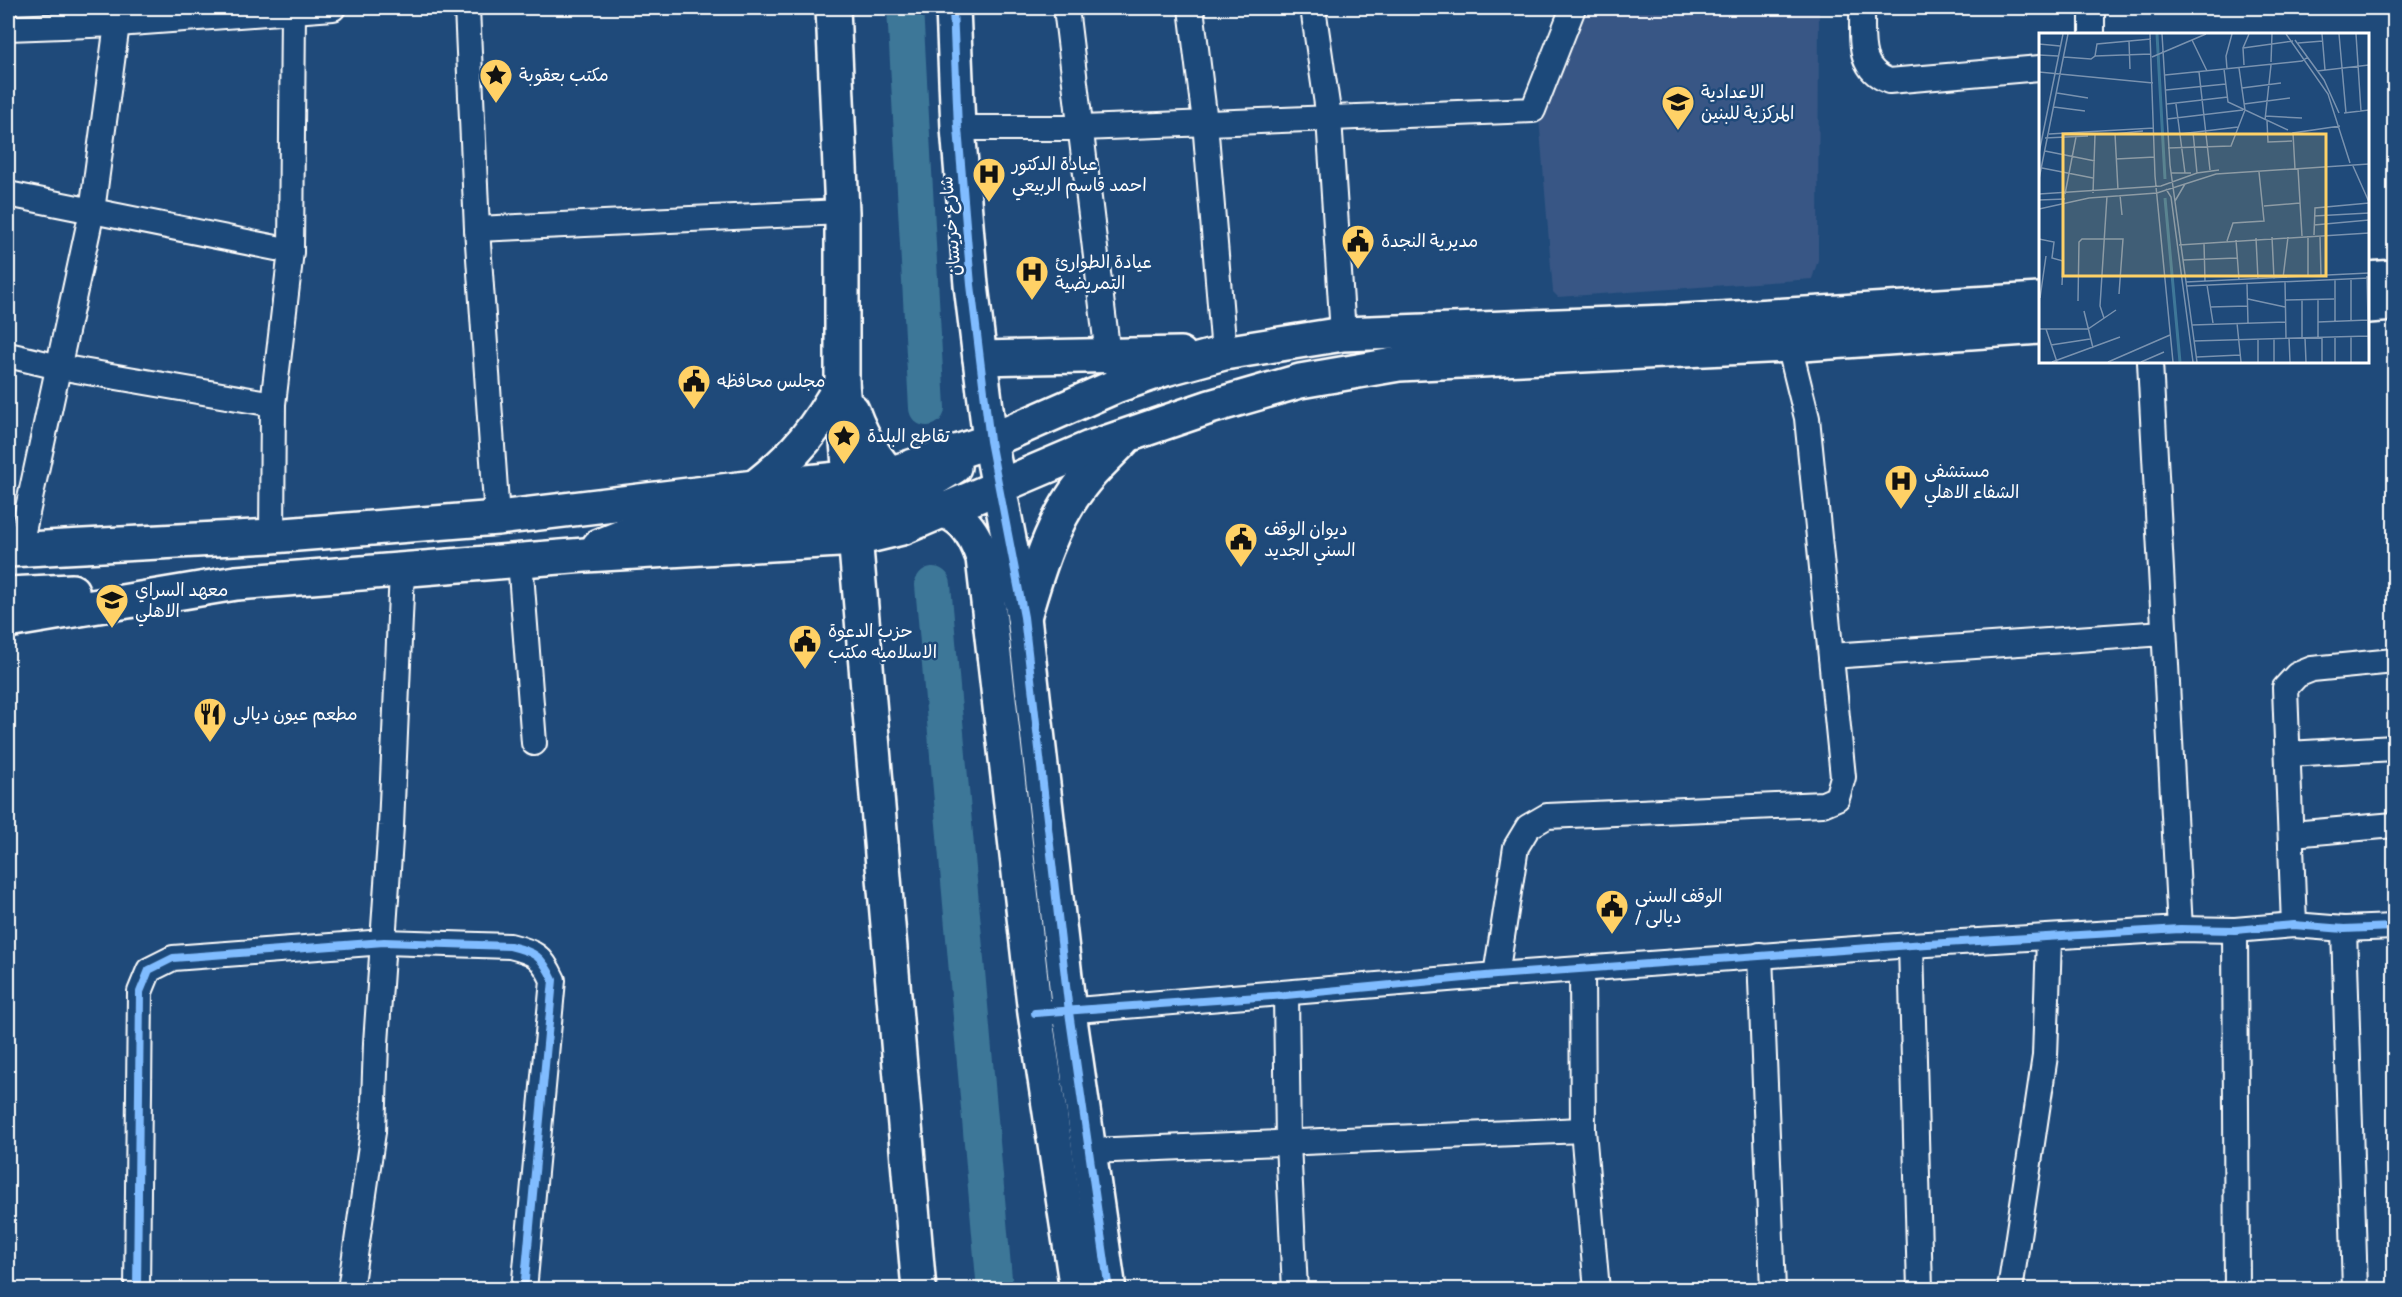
<svg xmlns="http://www.w3.org/2000/svg" width="2402" height="1297" font-family="Pangolin,'Playpen Sans Arabic',sans-serif">
  <rect width="100%" height="100%" fill="#1f4a7a"/>
  <filter id="ink" filterUnits="userSpaceOnUse"><feTurbulence type="fractalNoise" baseFrequency=".0167" numOctaves="2"/><feDisplacementMap in="SourceGraphic" scale="12" xChannelSelector="R" yChannelSelector="G"/><feConvolveMatrix kernelMatrix="1 2 1 2 8 2 1 2 1" color-interpolation-filters="sRGB"/></filter>
  <g filter="url(#ink)">
    <path fill="#375785" d="M 1580,8 L 1819,8 L 1818,260 L 1812,279 L 1558,297 L 1553,292 L 1539,117 Z"/>
    <g fill="none" stroke-linecap="round" stroke-linejoin="round">
      <g stroke="#3e7798" stroke-width="36">
        <path d="M 905,8 L 927,408"/>
        <path d="M 933,585 L 995,1290"/>
      </g>
      <defs>
        <g id="street">
          <path d="M 467,8 L 477,229 L 497,518"/>
          <path d="M 1066,8 L 1108,356"/>
          <path d="M 1191,8 L 1205,122 L 1224,353"/>
          <path d="M 1313,8 L 1329,118 L 1343,334"/>
          <path d="M 1862,8 C 1863,38 1856,68 1889,81 L 2040,68"/>
          <path d="M 8,28 L 117,24 L 333,8"/>
          <path d="M 2092,34 L 2092,8"/>
          <path d="M 958,128 L 1082,128 L 1533,110 L 1573,8"/>
          <path d="M 8,194 L 291,251"/>
          <path d="M 477,229 L 842,212"/>
          <path d="M 8,355 L 59,367 L 273,404"/>
          <path d="M 2150,362 L 2180,929"/>
          <path d="M 272,536 L 273,404 L 291,251 L 293,10"/>
          <path d="M 19,550 L 92,211 L 117,24"/>
          <path d="M 520,560 L 534,743"/>
          <path d="M 1831,656 L 2164,633"/>
          <path d="M 2288,754 L 2394,748"/>
          <path d="M 2292,834 L 2394,825"/>
          <path d="M 2294,925 L 2285,688 L 2297,675 L 2312,669 L 2394,661"/>
          <path d="M 2344,929 L 2355,1290"/>
          <path d="M 2235,930 L 2237,1290"/>
          <path d="M 1911,945 L 1920,1290"/>
          <path d="M 1760,955 L 1773,1290"/>
          <path d="M 1582,969 L 1583,1130 L 1597,1290"/>
          <path d="M 1496,975 L 1516,847 L 1528,827 L 1547,816 L 1823,804 L 1837,798 L 1843,777 L 1807,418 L 1789,345"/>
          <path d="M 1286,995 L 1288,1143 L 1295,1290"/>
          <path d="M 1053,1012 L 1496,975 L 1911,945 L 2180,929 L 2235,930 L 2294,925 L 2344,929 L 2394,927"/>
          <path d="M 1090,1151 L 1583,1130"/>
          <path d="M 137,1290 L 140,992 L 149,970 L 173,958 L 384,942 L 510,946 C 535,952 542,956 553,980 L 524,1290"/>
          <path d="M 350,1290 L 373,1132 L 376,1043 L 391,826 L 402,571"/>
          <path d="M 2010,1290 L 2045,1056 L 2049,939"/>
        </g>
        <g id="secondary">
          <path d="M 833,8 L 842,212 L 842,383 L 919,1290"/>
          <path d="M 953,8 L 958,128 L 971,285 L 990,441 L 1024,617 L 1069,1012 L 1109,1290"/>
          <path d="M 852,410 C 863,441 883,473 910,492 C 948,518 965,507 983,558 L 1035,1013 L 1077,1290"/>
        </g>
        <g id="primary">
          <path d="M 2368,279 L 2394,277"/>
          <path d="M 2368,306 L 2394,304"/>
          <path d="M 980,358 L 1180,354"/>
          <path d="M 755,487 C 795,456 818,427 842,383"/>
          <path d="M 599,546 L 641,529 L 666,524 L 872,505 L 911,493 L 954,467"/>
          <path d="M 8,550 L 272,536 L 497,518 L 755,487 L 889,474 L 990,441 L 1116,386 L 1165,369 L 1224,353 L 1343,334 L 1668,322 L 2040,300"/>
          <path d="M 8,594 L 72,591"/>
          <path d="M 1024,617 C 1037,572 1052,522 1081,485 C 1093,469 1109,455 1123,440"/>
          <path d="M 8,621 L 236,583 L 585,555 L 856,539 L 902,528 L 1090,448 L 1210,407 L 1300,381 L 1399,364 L 1789,345 L 2040,327"/>
        </g>
      </defs>
      <use href="#street" stroke="#fff" stroke-width="28"/>
      <use href="#secondary" stroke="#fff" stroke-width="38"/>
      <use href="#primary" stroke="#fff" stroke-width="38"/>
      <use href="#street" stroke="#1f4a7a" stroke-width="24"/>
      <use href="#secondary" stroke="#1f4a7a" stroke-width="33"/>
      <use href="#primary" stroke="#1f4a7a" stroke-width="33"/>
      <defs>
        <g id="cycleway">
          <path d="M 953,8 L 958,128 L 971,285 L 990,441 L 1024,617 L 1069,1012 L 1109,1290"/>
          <path d="M 1035,1013 L 1286,995 L 1496,975 L 1911,945 L 2180,929 L 2235,930 L 2294,925 L 2344,929 L 2394,927"/>
          <path d="M 137,1290 L 140,992 L 149,970 L 173,958 L 384,942 L 510,946 C 535,952 542,956 553,980 L 524,1290"/>
        </g>
      </defs>
      <use href="#cycleway" stroke="#1f4a7a" stroke-width="11"/>
      <use href="#cycleway" stroke="#80bcff" stroke-width="8"/>
    </g>
  </g>
  <defs>
    <symbol id="sight-pin" viewBox="-11 -11 22 30"><path d="M0 17L-7.5 6A9.5 9.5 0 1 1 7.5 6Z" fill="#ffd166" stroke="#1f4a7a"/><path d="M0-6L1.8-2.2L6-1.7L2.9 1.2L3.7 5.4L0 3.3L-3.7 5.4L-2.9 1.2L-6-1.7L-1.8-2.2Z" fill="#111"/></symbol>
    <symbol id="school-pin" viewBox="-11 -11 22 30"><path d="M0 17L-7.5 6A9.5 9.5 0 1 1 7.5 6Z" fill="#ffd166" stroke="#1f4a7a"/><path d="M0-5L7-2L0 1L-7-2ZM-4 1L0 2.5L4 1V4Q0 6-4 4Z" fill="#111"/></symbol>
    <symbol id="hospital-pin" viewBox="-11 -11 22 30"><path d="M0 17L-7.5 6A9.5 9.5 0 1 1 7.5 6Z" fill="#ffd166" stroke="#1f4a7a"/><path d="M-5-5h3v3.5h4V-5h3V5h-3V1.5h-4V5h-3Z" fill="#111"/></symbol>
    <symbol id="civic-pin" viewBox="-11 -11 22 30"><path d="M0 17L-7.5 6A9.5 9.5 0 1 1 7.5 6Z" fill="#ffd166" stroke="#1f4a7a"/><path d="M-.6-6.5H3V-4.5H.6V-3L4-1V1h2V6H-6V1h2V-1L-.6-3ZM-1.2 2.5V6h2.4V2.5Z" fill="#111"/></symbol>
    <symbol id="restaurant-pin" viewBox="-11 -11 22 30"><path d="M0 17L-7.5 6A9.5 9.5 0 1 1 7.5 6Z" fill="#ffd166" stroke="#1f4a7a"/><path d="M-5-6h1v4h1v-4h1v4h1v-4h1v5L-1.5 .5V6h-2V.5L-5-1ZM5-6V6H3V1.5H1.5Q1.5-4 5-6Z" fill="#111"/></symbol>
  </defs>
  <g fill-rule="evenodd">
    <use href="#sight-pin" x="477" y="56" width="38" height="52"/>
    <use href="#school-pin" x="1659" y="83" width="38" height="52"/>
    <use href="#hospital-pin" x="970" y="155" width="38" height="52"/>
    <use href="#civic-pin" x="1339" y="222" width="38" height="52"/>
    <use href="#hospital-pin" x="1013" y="253" width="38" height="52"/>
    <use href="#civic-pin" x="675" y="362" width="38" height="52"/>
    <use href="#sight-pin" x="825" y="417" width="38" height="52"/>
    <use href="#hospital-pin" x="1882" y="462" width="38" height="52"/>
    <use href="#civic-pin" x="1222" y="520" width="38" height="52"/>
    <use href="#school-pin" x="93" y="581" width="38" height="52"/>
    <use href="#civic-pin" x="786" y="622" width="38" height="52"/>
    <use href="#restaurant-pin" x="191" y="695" width="38" height="52"/>
    <use href="#civic-pin" x="1593" y="887" width="38" height="52"/>
  </g>
  <g text-anchor="middle" dominant-baseline="central" stroke-width="5" stroke-linejoin="round" paint-order="stroke">
    <g font-size="18" fill="#fff" stroke="#1f4a7a" text-anchor="start">
      <text x="519" y="75">مكتب بعقوبة</text>
      <text x="1701" y="92">الاعدادية<tspan x="1701" dy="21">المركزية للبنين</tspan></text>
      <text x="1012" y="164">عيادة الدكتور<tspan x="1012" dy="21">احمد قاسم الربيعي</tspan></text>
      <text x="1381" y="241">مديرية النجدة</text>
      <text x="1055" y="262">عيادة الطوارئ<tspan x="1055" dy="21">التمريضية</tspan></text>
      <text x="717" y="381">مجلس محافظه</text>
      <text x="867" y="436">تقاطع البلدة</text>
      <text x="1924" y="471">مستشفى<tspan x="1924" dy="21">الشفاء الاهلي</tspan></text>
      <text x="1264" y="529">ديوان الوقف<tspan x="1264" dy="21">السني الجديد</tspan></text>
      <text x="135" y="590">معهد السراي<tspan x="135" dy="21">الاهلي</tspan></text>
      <text x="828" y="631">حزب الدعوة<tspan x="828" dy="21">الاسلاميه مكتب</tspan></text>
      <text x="233" y="714">مطعم عيون ديالى</text>
      <text x="1635" y="896">الوقف السني<tspan x="1635" dy="21">/ ديالى</tspan></text>
    </g>
    <g font-size="18" fill="#fff" stroke="#1f4a7a">
      <text transform="translate(951 226) rotate(-95)">شارع خريسان</text>
    </g>
  </g>
  <g transform="translate(2039 33)">
    <rect width="330" height="330" fill="#1f4a7a"/>
    <path fill="none" stroke="#3e7798" stroke-width="3" d="M 118,1 L 126,146M 126,165 L 141,329"/>
    <path fill="none" stroke="#7992af" stroke-width="1.5" d="M 111,1 L 116,143 L 134,329M 123,1 L 131,132 L 158,329M 247,1 L 289,61 L 311,130M 283,1 L 286,37M 300,1 L 307,80M 317,1 L 322,78M 153,7 L 168,38M 256,7 L 285,47 L 300,80M 90,8 L 91,36M 259,10 L 284,8M 0,11 L 21,13M 204,15 L 254,8M 0,22 L 19,23M 56,23 L 112,21M 25,24 L 52,26 L 56,23 L 58,11 L 112,6M 113,24 L 167,1M 232,29 L 233,1M 205,32 L 204,15 L 210,1M 185,36 L 189,69 L 249,97M 188,36 L 187,23 L 193,1M 278,38 L 330,32M 0,39 L 114,50M 160,39 L 171,137M 126,42 L 263,28 L 269,24M 203,55 L 242,50M 127,57 L 187,51M 18,60 L 49,65M 128,71 L 189,64M 137,71 L 146,140M 205,71 L 251,65M 15,74 L 46,78M 305,80 L 330,77M 226,83 L 263,85M 128,86 L 204,77M 226,87 L 232,32M 228,88 L 229,109 L 253,108M 154,99 L 158,140M 10,101 L 115,95M 141,101 L 199,94M 6,105 L 49,103M 129,115 L 192,113 L 206,77 L 200,35M 6,118 L 56,128M 0,120 L 24,1M 77,126 L 116,124M 314,133 L 330,169M 3,135 L 54,145M 256,136 L 254,100 L 301,93M 259,136 L 263,203M 132,140 L 152,140M 0,146 L 29,1M 127,156 L 132,164 L 154,329M 79,157 L 76,101 L 104,98M 54,160 L 56,102M 0,161 L 122,153 L 158,140 L 180,137M 26,161 L 37,104M 81,162 L 83,182M 0,167 L 26,166M 136,168 L 146,151M 225,173 L 261,170M 0,176 L 50,165 L 118,160 L 177,141 L 330,131M 275,183 L 330,180M 275,192 L 330,187M 275,202 L 276,175 L 330,170M 269,203 L 269,244M 281,203 L 282,243M 233,204 L 235,246M 217,205 L 219,246M 0,206 L 15,209 L 13,225 L 24,228 L 23,252M 197,207 L 200,247M 188,208 L 194,190 L 225,188 L 220,139M 165,210 L 166,248M 140,212 L 330,200M 144,227 L 198,225M 328,243 L 330,329M 244,245 L 249,204M 246,248 L 247,305M 147,249 L 330,240M 208,251 L 209,290M 168,252 L 174,290M 147,253 L 330,245M 1,265 L 7,223M 209,266 L 246,274M 279,266 L 279,304M 246,267 L 295,266M 39,268 L 40,209 L 43,206 L 84,206 L 80,261M 171,274 L 209,273M 45,278 L 54,315M 65,285 L 61,273 L 68,163M 296,288 L 296,247M 312,288 L 312,246M 279,289 L 329,287M 198,290 L 202,329M 153,292 L 247,289M 0,296 L 49,296 L 77,277M 7,296 L 18,329M 283,304 L 283,329M 296,304 L 296,329M 250,305 L 251,329M 263,305 L 263,267M 266,305 L 267,329M 219,306 L 219,329M 235,306 L 235,329M 155,308 L 329,303M 12,312 L 51,306M 158,324 L 201,322M 13,329 L 81,304M 69,329 L 131,302M 102,329 L 125,319M 312,329 L 312,303"/>
    <path fill="#ffd166" fill-opacity="0.15" stroke="#ffd166" stroke-width="3" d="M 24,101 L 287,101 L 287,243 L 24,243 Z"/>
    <rect width="330" height="330" fill="none" stroke="#fff" stroke-width="3"/>
  </g>
  <rect width="2402" height="1297" fill="none" stroke="#1f4a7a" stroke-width="30"/>
  <rect x="15" y="15" width="2372" height="1267" fill="none" stroke="#fff" stroke-width="2" filter="url(#ink)"/>
</svg>
